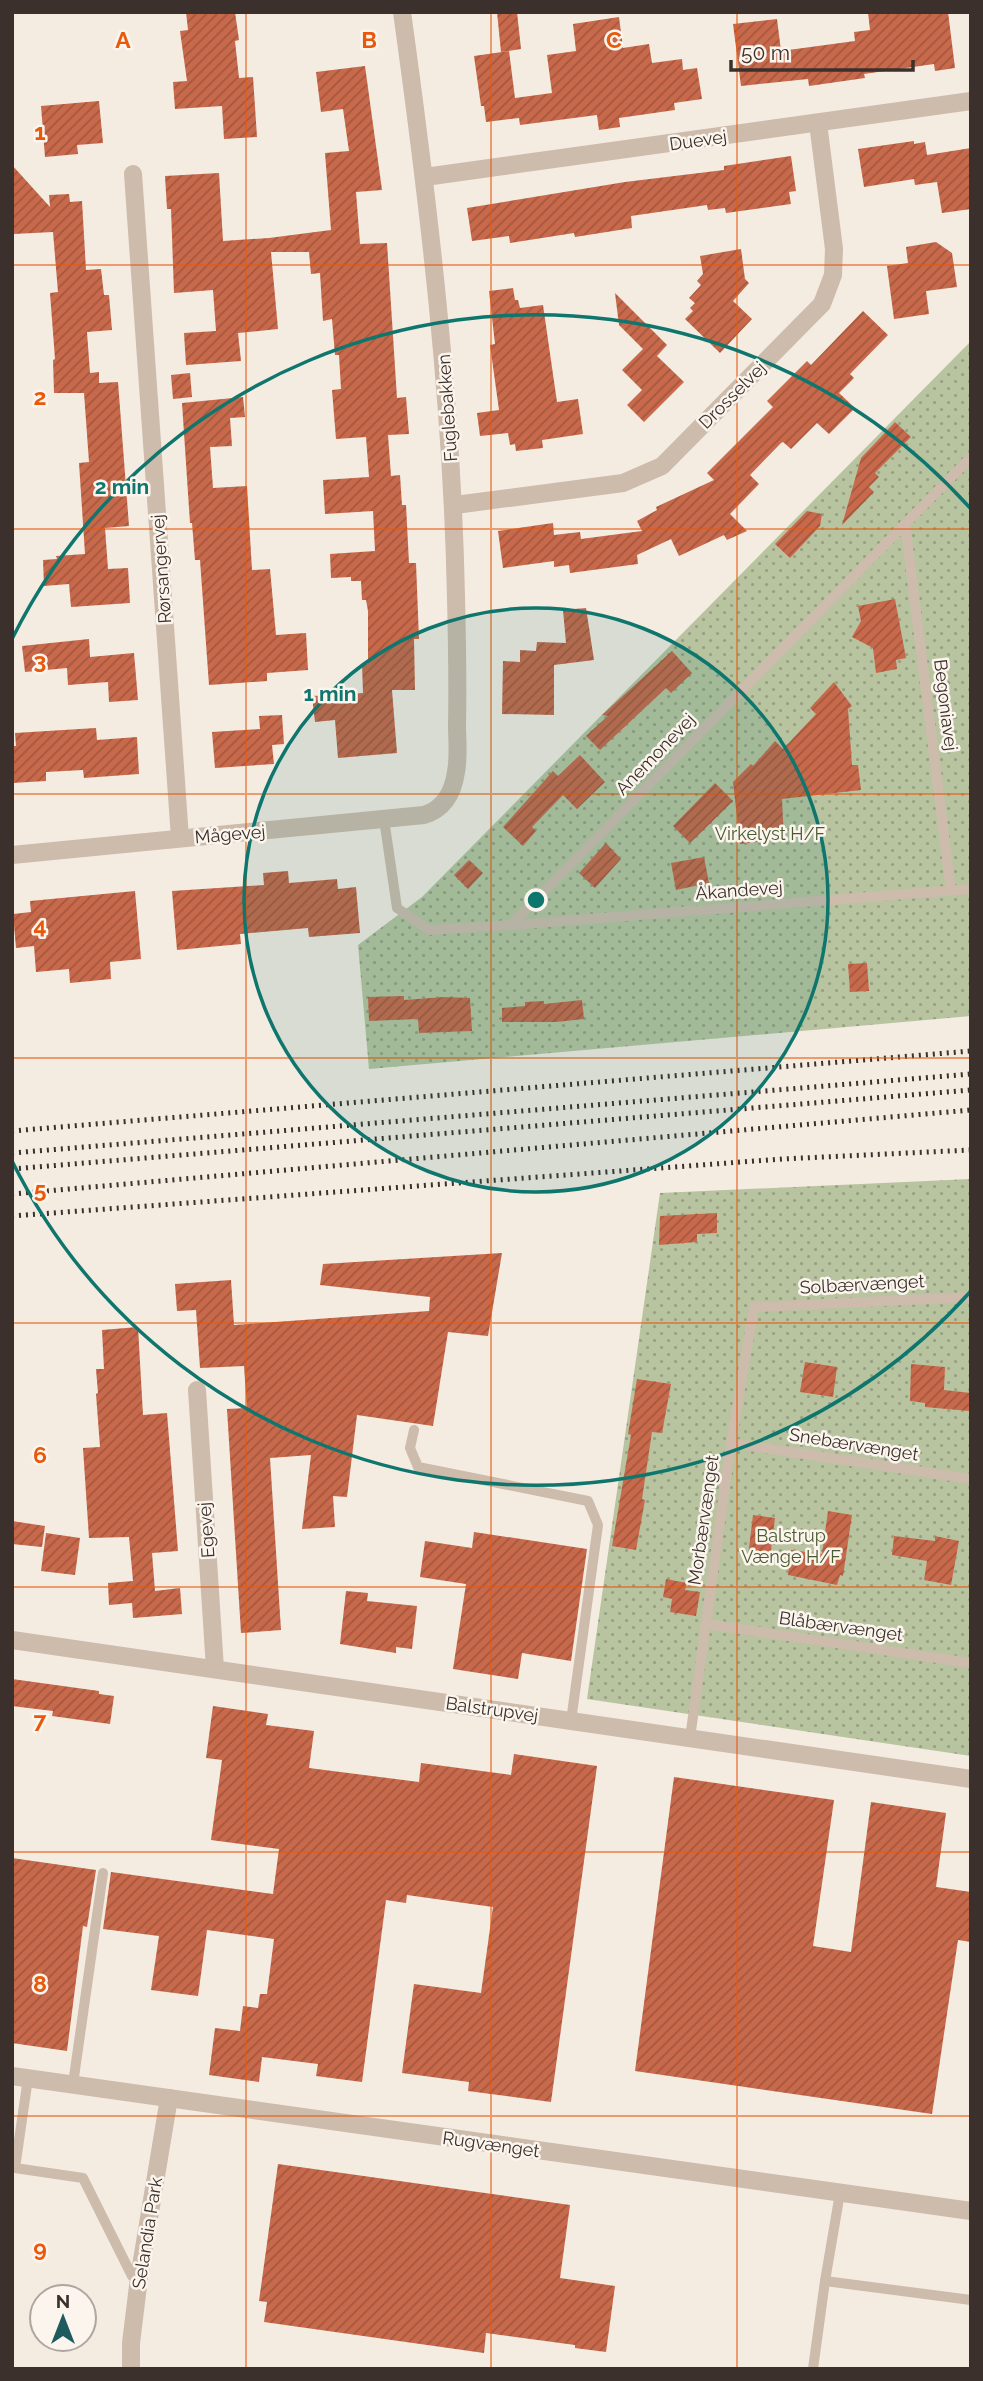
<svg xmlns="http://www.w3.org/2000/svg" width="983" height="2381" font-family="Raleway,sans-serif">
  <defs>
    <pattern id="garden-dots" width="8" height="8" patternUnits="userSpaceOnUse" patternTransform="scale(1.75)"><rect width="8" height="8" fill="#b8c4a0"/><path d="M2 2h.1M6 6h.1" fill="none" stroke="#97a083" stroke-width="1.8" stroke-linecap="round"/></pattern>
    <pattern id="building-hatch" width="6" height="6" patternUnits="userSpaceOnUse" patternTransform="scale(1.75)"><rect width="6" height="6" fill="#c8694b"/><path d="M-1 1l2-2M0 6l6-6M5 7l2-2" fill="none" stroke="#a4573f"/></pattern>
  </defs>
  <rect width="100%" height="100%" fill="#f4ebe1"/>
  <g fill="url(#garden-dots)">
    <path d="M 971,341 L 971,1016 L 369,1069 L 358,945 L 422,897 Z"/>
    <path d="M 971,1179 L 971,1756 L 587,1699 L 660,1193 Z"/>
  </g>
  <g fill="url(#building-hatch)">
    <path d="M 186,12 L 235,12 L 239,40 L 235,41 L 239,78 L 253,77 L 257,137 L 224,139 L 222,106 L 175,109 L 173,82 L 187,81 L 180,31 L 188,30 Z"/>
    <path d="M 497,12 L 517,12 L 521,49 L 501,52 Z"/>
    <path d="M 868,12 L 948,12 L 955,68 L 935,71 L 934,64 L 864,74 L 865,78 L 809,86 L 808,79 L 741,86 L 733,24 L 777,19 L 781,51 L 855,41 L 854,32 L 870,30 Z"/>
    <path d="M 619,17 L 623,48 L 649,44 L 652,63 L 682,59 L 683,70 L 697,68 L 702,99 L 674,103 L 675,110 L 619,118 L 620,127 L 599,130 L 597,115 L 520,125 L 519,118 L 486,122 L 484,106 L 481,106 L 474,56 L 509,51 L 515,98 L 552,93 L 547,55 L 576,51 L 573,24 Z"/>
    <path d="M 365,66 L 382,190 L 356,192 L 360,244 L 387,243 L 397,398 L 406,397 L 409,434 L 388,435 L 391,476 L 400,475 L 402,505 L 406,505 L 409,563 L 416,563 L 419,639 L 414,639 L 415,690 L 392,690 L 397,753 L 338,758 L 335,720 L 315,722 L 312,696 L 363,693 L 362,664 L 368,664 L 368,611 L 366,600 L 362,600 L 361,581 L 351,581 L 351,577 L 331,578 L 330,554 L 375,551 L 373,511 L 325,514 L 323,480 L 369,477 L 366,437 L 336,439 L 332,390 L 341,389 L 339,355 L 335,355 L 332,319 L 323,321 L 320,273 L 311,274 L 309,252 L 271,252 L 278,329 L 238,333 L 241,361 L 186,365 L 184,333 L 216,331 L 213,290 L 174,293 L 171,209 L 167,209 L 165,176 L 219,173 L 223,241 L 269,238 L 331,230 L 325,153 L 349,151 L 343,109 L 321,112 L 316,72 Z"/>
    <path d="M 99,101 L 103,143 L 77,145 L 78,154 L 45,157 L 41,106 Z"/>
    <path d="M 914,141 L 914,144 L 925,142 L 927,155 L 971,148 L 971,209 L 942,213 L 937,182 L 915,185 L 914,179 L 864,187 L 858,149 Z"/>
    <path d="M 791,156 L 796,191 L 789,192 L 791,204 L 726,213 L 725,208 L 708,210 L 707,205 L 631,216 L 632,228 L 575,237 L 574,233 L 510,243 L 509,236 L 472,241 L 467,208 L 625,182 L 724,170 L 724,166 Z"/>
    <path d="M 12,165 L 50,207 L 49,195 L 69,194 L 70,202 L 82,201 L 86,270 L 101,269 L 104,295 L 109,295 L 112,330 L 87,332 L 90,373 L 99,372 L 99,383 L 118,382 L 129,526 L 105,528 L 108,569 L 128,568 L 130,603 L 71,607 L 69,584 L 44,586 L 43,560 L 57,559 L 56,556 L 85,554 L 79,463 L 89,462 L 84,393 L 54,393 L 53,360 L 55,359 L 50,293 L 58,292 L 53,232 L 14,234 Z"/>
    <path d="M 936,242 L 952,253 L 957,287 L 926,291 L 929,314 L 894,319 L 887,266 L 908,263 L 906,247 Z"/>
    <path d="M 741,249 L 745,279 L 749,283 L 733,301 L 752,319 L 720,353 L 685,319 L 693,311 L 690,308 L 695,303 L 689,298 L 701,285 L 697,281 L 703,274 L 700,256 Z"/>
    <path d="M 513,288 L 515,300 L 518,300 L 520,308 L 543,305 L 557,402 L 578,399 L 583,434 L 542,440 L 543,448 L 516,451 L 515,444 L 510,445 L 508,433 L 480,436 L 477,413 L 499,410 L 490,345 L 495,344 L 489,291 Z"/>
    <path d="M 615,293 L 667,345 L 657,356 L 684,382 L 644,422 L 627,405 L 642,390 L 622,370 L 643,349 L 619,325 Z"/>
    <path d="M 863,311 L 888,335 L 850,374 L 854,378 L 839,393 L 855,408 L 829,434 L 817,423 L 791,449 L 783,442 L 781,443 L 750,475 L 759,484 L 730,514 L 747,531 L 727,540 L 724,535 L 679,556 L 671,539 L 637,555 L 638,564 L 570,573 L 569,565 L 554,567 L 554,561 L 503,568 L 498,531 L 553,523 L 554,535 L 580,532 L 581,539 L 642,531 L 637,521 L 657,510 L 656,507 L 714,480 L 707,473 L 773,407 L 767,401 L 807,361 L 811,365 Z"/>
    <path d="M 190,373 L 192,397 L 173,399 L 171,375 Z"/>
    <path d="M 243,397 L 245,417 L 230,418 L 232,446 L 210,447 L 213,488 L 247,486 L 252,570 L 270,569 L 276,635 L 306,633 L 308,670 L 267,673 L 267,681 L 209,685 L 200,560 L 195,560 L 192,523 L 190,523 L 182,403 Z"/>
    <path d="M 895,422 L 911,437 L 875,473 L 879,477 L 869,487 L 874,492 L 842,525 L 861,458 Z"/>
    <path d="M 807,511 L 822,514 L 820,526 L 790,558 L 775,544 Z"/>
    <path d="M 895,599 L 906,658 L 896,660 L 897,669 L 876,673 L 873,648 L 852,637 L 861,621 L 858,606 Z"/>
    <path d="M 586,608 L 594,660 L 554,665 L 554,715 L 502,714 L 503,661 L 520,662 L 520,650 L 536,651 L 537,642 L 566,643 L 563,610 Z"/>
    <path d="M 89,639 L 90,657 L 134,653 L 138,700 L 109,702 L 108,682 L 68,685 L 67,668 L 25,672 L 22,646 Z"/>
    <path d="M 672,651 L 692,673 L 671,693 L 666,688 L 600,750 L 586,736 L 608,716 L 602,715 Z"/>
    <path d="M 834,682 L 852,706 L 848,709 L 852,765 L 858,765 L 861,790 L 782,799 L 784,839 L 740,844 L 733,782 L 751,764 L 753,766 L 775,741 L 783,749 L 816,714 L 810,708 Z"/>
    <path d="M 282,715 L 284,744 L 272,745 L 274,764 L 215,768 L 212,732 L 260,729 L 259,716 Z"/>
    <path d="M 96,728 L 97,740 L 137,737 L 139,774 L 84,778 L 83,770 L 46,772 L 46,781 L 12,783 L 12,746 L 16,746 L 15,733 Z"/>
    <path d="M 580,755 L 605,782 L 577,809 L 563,795 L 532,827 L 536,831 L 523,846 L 503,827 L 553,771 L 558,776 Z"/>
    <path d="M 715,783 L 733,801 L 690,843 L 673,826 Z"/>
    <path d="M 606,843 L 621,859 L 595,888 L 579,873 Z"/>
    <path d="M 704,857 L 709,883 L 676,890 L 671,863 Z"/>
    <path d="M 469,860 L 483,873 L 468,889 L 454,875 Z"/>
    <path d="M 288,871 L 289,883 L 337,879 L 338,889 L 356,887 L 360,933 L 309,937 L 308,928 L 240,934 L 241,944 L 177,950 L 172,891 L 264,885 L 263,873 Z"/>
    <path d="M 135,891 L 141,959 L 110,962 L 111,979 L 70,983 L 69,969 L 36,972 L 34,946 L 16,948 L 13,914 L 31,912 L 30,901 Z"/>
    <path d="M 867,963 L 869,991 L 850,992 L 848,964 Z"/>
    <path d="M 404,996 L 404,1000 L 444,997 L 470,998 L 472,1031 L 419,1033 L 418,1019 L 369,1021 L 368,997 Z"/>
    <path d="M 582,1000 L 584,1019 L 556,1022 L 502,1022 L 502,1008 L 525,1006 L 525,1002 L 544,1001 L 544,1004 Z"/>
    <path d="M 717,1213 L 717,1233 L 697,1234 L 697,1242 L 659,1245 L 660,1216 Z"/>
    <path d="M 502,1253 L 488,1336 L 448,1332 L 433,1426 L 357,1415 L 347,1497 L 333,1496 L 335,1527 L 302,1529 L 311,1455 L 270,1458 L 281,1630 L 241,1633 L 227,1409 L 247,1408 L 244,1366 L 200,1368 L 196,1310 L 177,1311 L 175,1284 L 231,1280 L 234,1325 L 429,1311 L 430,1297 L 320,1285 L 323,1264 Z"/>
    <path d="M 138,1327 L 143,1415 L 167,1413 L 178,1551 L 152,1553 L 155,1591 L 180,1588 L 182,1614 L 133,1618 L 132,1603 L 109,1605 L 108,1583 L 133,1581 L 129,1537 L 89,1538 L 83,1448 L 100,1447 L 96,1394 L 98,1393 L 96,1369 L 104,1369 L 102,1330 Z"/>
    <path d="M 805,1362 L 837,1367 L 833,1397 L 800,1392 Z"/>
    <path d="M 911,1364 L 945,1367 L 944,1390 L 971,1393 L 969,1411 L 925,1407 L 925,1403 L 910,1401 Z"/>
    <path d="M 637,1379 L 671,1384 L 662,1433 L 652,1432 L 642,1499 L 645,1500 L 636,1550 L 612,1546 L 631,1435 L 628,1434 Z"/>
    <path d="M 828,1511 L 852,1515 L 843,1576 L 840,1575 L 837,1585 L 788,1575 L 791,1550 L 822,1554 Z"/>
    <path d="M 753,1515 L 775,1518 L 770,1559 L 748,1556 Z"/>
    <path d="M 12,1521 L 45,1526 L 42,1547 L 12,1544 Z"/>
    <path d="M 474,1532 L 587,1549 L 571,1661 L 522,1653 L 518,1679 L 453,1669 L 466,1584 L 420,1577 L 425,1541 L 472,1548 Z"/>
    <path d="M 46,1533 L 80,1538 L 75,1575 L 41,1571 Z"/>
    <path d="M 894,1536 L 935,1541 L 935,1536 L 959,1541 L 951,1585 L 924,1580 L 927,1561 L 892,1555 Z"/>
    <path d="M 666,1579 L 687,1583 L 685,1590 L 700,1592 L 696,1616 L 670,1612 L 672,1599 L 663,1597 Z"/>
    <path d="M 346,1591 L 368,1593 L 367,1601 L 417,1606 L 412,1649 L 396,1647 L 396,1653 L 340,1644 Z"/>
    <path d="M 12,1679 L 99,1691 L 99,1694 L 114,1696 L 110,1724 L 52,1716 L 53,1711 L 12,1706 Z"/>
    <path d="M 213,1706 L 268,1714 L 266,1725 L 314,1731 L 309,1768 L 419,1782 L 421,1763 L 511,1775 L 514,1754 L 597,1766 L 551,2102 L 468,2091 L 469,2082 L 402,2073 L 414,1984 L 481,1993 L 493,1907 L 407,1895 L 406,1903 L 386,1900 L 362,2082 L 316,2076 L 318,2064 L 262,2057 L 259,2082 L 209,2075 L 215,2028 L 240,2031 L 243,2006 L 258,2008 L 260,1994 L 267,1994 L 274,1939 L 207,1930 L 198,1996 L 151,1990 L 159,1936 L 103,1929 L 111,1872 L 273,1894 L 279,1849 L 211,1840 L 222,1760 L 206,1758 Z"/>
    <path d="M 674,1777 L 834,1800 L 813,1946 L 851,1952 L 871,1802 L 946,1813 L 936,1887 L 971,1892 L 971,1942 L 958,1940 L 932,2114 L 635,2071 Z"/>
    <path d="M 12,1858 L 96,1870 L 87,1927 L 83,1926 L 67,2051 L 12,2043 Z"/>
    <path d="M 278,2164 L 570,2205 L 560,2278 L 615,2286 L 606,2352 L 575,2348 L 575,2345 L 486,2333 L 484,2353 L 264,2322 L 267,2302 L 259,2301 Z"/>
  </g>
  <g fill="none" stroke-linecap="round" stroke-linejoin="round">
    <g stroke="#cdbbac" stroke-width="10">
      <path d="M 905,523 L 951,891"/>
      <path d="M 384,819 L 397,908 L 429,930 L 511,925 L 971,457"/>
      <path d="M 511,925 L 971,889"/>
      <path d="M 414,1430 L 410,1448 L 418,1467 L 588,1501 L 598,1525 L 571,1721"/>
      <path d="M 731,1443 L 971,1479"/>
      <path d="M 706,1624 L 971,1663"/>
      <path d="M 690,1738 L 731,1443 L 754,1307 L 971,1297"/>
      <path d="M 28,2078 L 15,2168 L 83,2178 L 132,2276"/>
      <path d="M 73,2084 L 103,1873"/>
      <path d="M 825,2281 L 971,2300"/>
      <path d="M 813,2369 L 825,2281 L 840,2193"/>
    </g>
    <g stroke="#cdbbac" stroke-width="18">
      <path d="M 133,174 L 180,838"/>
      <path d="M 425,177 L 971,101"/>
      <path d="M 455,505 L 623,483 L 662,466 L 822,304 L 833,275 L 834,249 L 818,123"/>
      <path d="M 12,855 L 424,815 C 444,809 453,793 456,772 C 459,757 457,740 457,724 C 458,682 457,640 456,597 C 452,401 429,207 402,12"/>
      <path d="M 197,1390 L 215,1669"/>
      <path d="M 12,1640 L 971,1779"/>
      <path d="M 12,2076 L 971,2211"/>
      <path d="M 131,2369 L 131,2343 L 139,2278 L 169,2098"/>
    </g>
    <g stroke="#3b302b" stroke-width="5" stroke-dasharray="2 5" stroke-linecap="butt">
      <path d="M 12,1131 L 971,1051"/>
      <path d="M 12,1153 L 971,1074"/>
      <path d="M 12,1169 L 971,1090"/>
      <path d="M 12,1194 L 971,1110"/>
      <path d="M 12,1216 L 782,1159 L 971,1150"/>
    </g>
  </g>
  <path fill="none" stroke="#e8590c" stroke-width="2" stroke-opacity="0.55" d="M 246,12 L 246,2369M 491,12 L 491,2369M 737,12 L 737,2369M 12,265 L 971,265M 12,529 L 971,529M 12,794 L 971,794M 12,1058 L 971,1058M 12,1323 L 971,1323M 12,1587 L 971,1587M 12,1852 L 971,1852M 12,2116 L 971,2116"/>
  <circle cx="536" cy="900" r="292" fill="#0f766e" fill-opacity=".12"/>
  <g fill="none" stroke="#0f766e" stroke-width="3.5">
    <circle cx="536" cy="900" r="292"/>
    <path d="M971 1291A585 585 0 0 1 12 1161M12 639A585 585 0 0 1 971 509"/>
  </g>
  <g text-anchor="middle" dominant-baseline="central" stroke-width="5" stroke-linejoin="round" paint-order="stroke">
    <g font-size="18" fill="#3b302b" stroke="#fbf5ee">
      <text transform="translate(698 140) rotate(-8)">Duevej</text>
      <text transform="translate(732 395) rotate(-45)">Drosselvej</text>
      <text transform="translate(447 408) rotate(-94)">Fuglebakken</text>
      <text transform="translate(161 569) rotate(-94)">Rørsangervej</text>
      <text transform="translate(946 705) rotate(83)">Begoniavej</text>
      <text transform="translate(655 754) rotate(-46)">Anemonevej</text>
      <text transform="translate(230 834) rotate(-5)">Mågevej</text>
      <text transform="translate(739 890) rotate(-4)">Åkandevej</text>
      <text transform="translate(862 1284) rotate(-3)">Solbærvænget</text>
      <text transform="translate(854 1444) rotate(9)">Snebærvænget</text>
      <text transform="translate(703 1520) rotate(-82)">Morbærvænget</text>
      <text transform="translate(206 1530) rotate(-94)">Egevej</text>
      <text transform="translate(841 1626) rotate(8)">Blåbærvænget</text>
      <text transform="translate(492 1709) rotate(8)">Balstrupvej</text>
      <text transform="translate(491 2144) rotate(8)">Rugvænget</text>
      <text transform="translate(147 2233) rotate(-81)">Selandia Park</text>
    </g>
    <g font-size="18" fill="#4a5a2e" stroke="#fbf5ee">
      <text x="770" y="833">Virkelyst H/F</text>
      <text x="791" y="1535">Balstrup<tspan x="791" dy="21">Vænge H/F</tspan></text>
    </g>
  </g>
  <g font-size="23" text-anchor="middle" font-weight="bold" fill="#e8590c" stroke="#fbf5ee" stroke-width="5" stroke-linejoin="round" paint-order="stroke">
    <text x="123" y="48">A</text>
    <text x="369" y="48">B</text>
    <text x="614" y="48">C</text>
    <text x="40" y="140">1</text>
    <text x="40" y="405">2</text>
    <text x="40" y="669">3</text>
    <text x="40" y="934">4</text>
    <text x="40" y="1198">5</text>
    <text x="40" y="1463">6</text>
    <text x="40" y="1728">7</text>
    <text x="40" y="1992">8</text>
    <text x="40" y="2257">9</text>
  </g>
  <circle cx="536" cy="900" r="10" fill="#0f766e" stroke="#fbf5ee" stroke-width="3.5"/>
  <g font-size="21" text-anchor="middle" font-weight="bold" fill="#0f766e" stroke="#fbf5ee" stroke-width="5" stroke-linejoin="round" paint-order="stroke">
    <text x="122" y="494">2 min</text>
    <text x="330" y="701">1 min</text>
  </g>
  <rect width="983" height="2381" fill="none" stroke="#3b302b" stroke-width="28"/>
  <g transform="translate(63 2318)"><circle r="33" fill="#fbf5ee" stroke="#aea6a0" stroke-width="2"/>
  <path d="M0-5L12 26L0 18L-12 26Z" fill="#1f5a5e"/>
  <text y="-10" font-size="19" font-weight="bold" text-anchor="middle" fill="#3b302b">N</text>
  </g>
  <path d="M731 60v10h182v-10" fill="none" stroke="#3b302b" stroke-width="3.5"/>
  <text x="741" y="60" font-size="21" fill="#3b302b" stroke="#fbf5ee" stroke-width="5" paint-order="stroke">50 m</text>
</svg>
